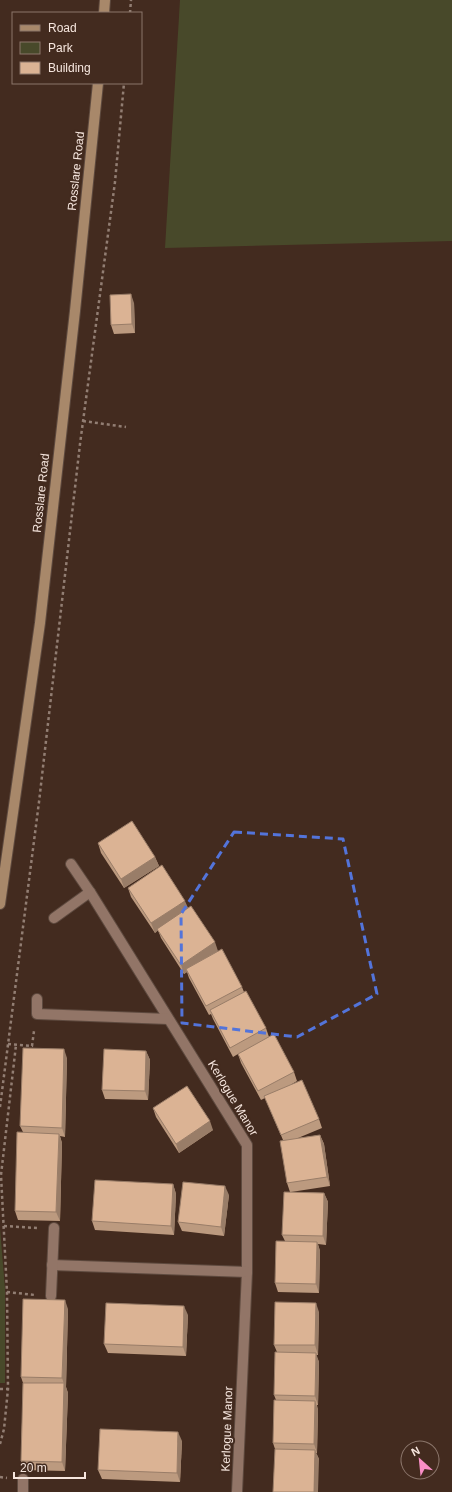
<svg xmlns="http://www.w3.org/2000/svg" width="452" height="1492" font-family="Helvetica,sans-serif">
  <rect width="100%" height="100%" fill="#432b1f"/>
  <g fill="#48492a">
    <path d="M 180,0 L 452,0 L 452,241 L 165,248 Z"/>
    <path d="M 0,1228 L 5,1289 L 5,1383 L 0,1383 Z"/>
  </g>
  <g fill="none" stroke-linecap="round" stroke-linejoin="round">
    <defs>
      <g id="street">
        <path d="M 71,864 L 90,892 L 247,1145 L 247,1272 L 237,1492"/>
        <path d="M 54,918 L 90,892"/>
        <path d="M 37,999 L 37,1014 L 168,1019"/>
        <path d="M 52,1265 L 247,1272"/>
        <path d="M 51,1296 L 54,1228"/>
        <path d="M 23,1492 L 23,1479"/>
      </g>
      <g id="secondary">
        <path d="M 104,13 L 105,0"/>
        <path d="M 0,904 L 40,623 L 75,311 L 98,83"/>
      </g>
    </defs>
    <use href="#street" stroke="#5e4a3f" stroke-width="12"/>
    <use href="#secondary" stroke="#5e4a3f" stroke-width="12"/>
    <g stroke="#927e73" stroke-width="2.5" stroke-dasharray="3 3" stroke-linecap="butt">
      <path d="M 130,13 L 131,0"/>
      <path d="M 83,421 L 126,427"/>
      <path d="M 8,1044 L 32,1046 L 34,1031"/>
      <path d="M 0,1107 L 39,802 L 80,444 L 115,182 L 124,83"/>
      <path d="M 4,1226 L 37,1228"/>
      <path d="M 7,1292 L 35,1295"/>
      <path d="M 0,1389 L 8,1389"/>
      <path d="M 0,1444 L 4,1429 L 8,1389 L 7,1292 L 1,1175 L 16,1045"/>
      <path d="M 0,1477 L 7,1478"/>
    </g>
    <use href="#street" stroke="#927567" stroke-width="10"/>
    <use href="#secondary" stroke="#a8886a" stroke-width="10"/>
  </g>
  <g fill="#bc9a7f">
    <path d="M 134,303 L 135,333 L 114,334 L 111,325 Z"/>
    <path d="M 98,843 L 155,857 L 159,866 L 124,888 L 101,853 Z"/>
    <path d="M 128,888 L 188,908 L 242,987 L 244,992 L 266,1028 L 269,1037 L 294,1072 L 297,1081 L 292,1084 L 319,1119 L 322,1128 L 298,1138 L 320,1135 L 324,1144 L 330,1186 L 291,1192 L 324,1193 L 328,1202 L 326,1245 L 318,1244 L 320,1251 L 319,1293 L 278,1292 L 275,1283 L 285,1241 L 282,1235 L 290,1192 L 287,1183 L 283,1140 L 265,1098 L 261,1100 L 241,1063 L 238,1054 L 233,1057 L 213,1019 L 211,1014 L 209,1015 L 189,978 L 187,972 L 184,974 L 161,938 L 158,930 L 155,933 L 131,897 Z"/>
    <path d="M 146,1051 L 150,1060 L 148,1100 L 105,1099 L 102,1090 Z"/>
    <path d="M 67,1058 L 65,1137 L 60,1136 L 62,1143 L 60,1221 L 18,1220 L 15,1211 L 23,1132 L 20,1126 Z"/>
    <path d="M 153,1108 L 213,1130 L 179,1153 L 156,1117 Z"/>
    <path d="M 173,1184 L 176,1194 L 174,1235 L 95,1230 L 92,1221 Z"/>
    <path d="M 229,1195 L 224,1236 L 182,1231 L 178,1222 Z"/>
    <path d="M 68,1309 L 66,1387 L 68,1393 L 65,1471 L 24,1470 L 21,1461 L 23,1383 L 21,1377 Z"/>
    <path d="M 319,1312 L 318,1355 L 316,1355 L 319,1362 L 318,1405 L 317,1405 L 318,1410 L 317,1453 L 316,1453 L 319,1459 L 275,1449 L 273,1443 L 276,1400 L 274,1395 L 277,1352 L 274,1345 Z"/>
    <path d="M 188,1315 L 186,1356 L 108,1353 L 104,1344 Z"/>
    <path d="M 182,1441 L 180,1482 L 102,1479 L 98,1470 Z"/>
  </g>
  <g fill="#997d68">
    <path d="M 131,294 L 134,303 L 135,333 L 132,324 Z"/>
    <path d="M 155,857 L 159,866 L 124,888 L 121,879 Z"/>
    <path d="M 185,901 L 189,910 L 157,929 L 158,930 L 155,933 L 151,923 Z"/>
    <path d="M 215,942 L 218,951 L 186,969 L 187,972 L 184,974 L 181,965 Z"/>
    <path d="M 64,1049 L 67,1058 L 65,1137 L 62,1128 Z"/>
    <path d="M 146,1051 L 150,1060 L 148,1100 L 145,1091 Z"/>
    <path d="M 210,1121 L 213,1130 L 179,1153 L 176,1144 Z"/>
    <path d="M 59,1134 L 62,1143 L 60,1221 L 56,1212 Z"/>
    <path d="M 320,1135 L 324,1144 L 330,1186 L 327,1177 Z"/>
    <path d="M 173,1184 L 176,1194 L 174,1235 L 171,1226 Z"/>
    <path d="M 225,1186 L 229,1195 L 224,1236 L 221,1227 Z"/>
    <path d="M 324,1193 L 328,1202 L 326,1245 L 323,1236 Z"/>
    <path d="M 317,1242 L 320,1251 L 319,1293 L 316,1284 Z"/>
    <path d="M 65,1300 L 68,1309 L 66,1387 L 68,1393 L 65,1471 L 62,1462 L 64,1384 L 62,1378 Z"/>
    <path d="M 316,1303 L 319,1312 L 318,1355 L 315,1345 Z"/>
    <path d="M 184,1306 L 188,1315 L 186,1356 L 183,1347 Z"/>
    <path d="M 316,1353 L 319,1362 L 318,1405 L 315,1396 Z"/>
    <path d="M 315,1401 L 318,1410 L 317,1453 L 314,1444 Z"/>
    <path d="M 178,1432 L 182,1441 L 180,1482 L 177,1473 Z"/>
    <path d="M 315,1450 L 319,1459 L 318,1492 L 314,1492 Z"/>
  </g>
  <g fill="#dbb394" stroke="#997d68">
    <path d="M 131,294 L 132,324 L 111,325 L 110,295 Z"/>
    <path d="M 132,821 L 155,857 L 121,879 L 98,843 Z"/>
    <path d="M 162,865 L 185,901 L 151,923 L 128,888 Z"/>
    <path d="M 191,906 L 215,942 L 181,965 L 157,929 Z"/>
    <path d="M 222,949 L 242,987 L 206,1006 L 186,969 Z"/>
    <path d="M 246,991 L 266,1028 L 230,1048 L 210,1010 Z"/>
    <path d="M 274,1034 L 294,1072 L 258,1091 L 238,1054 Z"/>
    <path d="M 23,1048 L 64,1049 L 62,1128 L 20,1126 Z"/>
    <path d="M 104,1049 L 146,1051 L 145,1091 L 102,1090 Z"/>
    <path d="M 302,1080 L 319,1119 L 281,1135 L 264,1096 Z"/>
    <path d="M 187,1086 L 210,1121 L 176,1144 L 153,1108 Z"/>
    <path d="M 17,1132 L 59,1134 L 56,1212 L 15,1211 Z"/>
    <path d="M 320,1135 L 327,1177 L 287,1183 L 280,1141 Z"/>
    <path d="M 95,1180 L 173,1184 L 171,1226 L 92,1221 Z"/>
    <path d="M 183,1182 L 225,1186 L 221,1227 L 178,1222 Z"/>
    <path d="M 284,1192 L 324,1193 L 323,1236 L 282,1235 Z"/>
    <path d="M 276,1241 L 317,1242 L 316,1284 L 275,1283 Z"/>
    <path d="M 23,1299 L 65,1300 L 62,1378 L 21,1377 Z"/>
    <path d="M 275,1302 L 316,1303 L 315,1345 L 274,1345 Z"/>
    <path d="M 106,1303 L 184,1306 L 183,1347 L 104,1344 Z"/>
    <path d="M 275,1352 L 316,1353 L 315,1396 L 274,1395 Z"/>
    <path d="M 23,1383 L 64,1383 L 62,1462 L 21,1461 Z"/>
    <path d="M 274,1400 L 315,1401 L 314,1444 L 273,1443 Z"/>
    <path d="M 100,1429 L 178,1432 L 177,1473 L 98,1470 Z"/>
    <path d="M 275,1449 L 315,1450 L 314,1492 L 273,1492 Z"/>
  </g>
  <path fill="none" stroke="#5374da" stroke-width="3" stroke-dasharray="8 5" stroke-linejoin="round" d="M 234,832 L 343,839 L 377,994 L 297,1037 L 182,1023 L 181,914 Z"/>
  <g text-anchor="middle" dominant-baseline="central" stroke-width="4" stroke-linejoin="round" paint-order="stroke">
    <g font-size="12" fill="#f6e6de" stroke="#432b1f">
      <text transform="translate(76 171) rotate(-84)">Rosslare Road</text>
      <text transform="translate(41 493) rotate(-84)">Rosslare Road</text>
      <text transform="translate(233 1098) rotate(59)">Kerlogue Manor</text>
      <text transform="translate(227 1429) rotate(-88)">Kerlogue Manor</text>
    </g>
  </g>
  <rect x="12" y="12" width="130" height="72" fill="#432b1f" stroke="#8b766b"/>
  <rect x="20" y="25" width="20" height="6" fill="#a8886a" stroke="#8b766b"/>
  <text x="48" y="32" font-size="12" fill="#f6e6de">Road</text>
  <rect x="20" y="42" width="20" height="12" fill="#48492a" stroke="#8b766b"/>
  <text x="48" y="52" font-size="12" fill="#f6e6de">Park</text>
  <rect x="20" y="62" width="20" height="12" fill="#dbb394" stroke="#8b766b"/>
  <text x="48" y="72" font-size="12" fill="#f6e6de">Building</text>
  <g transform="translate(420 1460) rotate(333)"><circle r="19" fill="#432b1f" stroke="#8b766b"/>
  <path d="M0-3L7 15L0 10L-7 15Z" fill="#fa8fc7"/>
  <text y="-6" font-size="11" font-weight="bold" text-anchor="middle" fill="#f6e6de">N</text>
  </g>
  <path d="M14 1472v6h71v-6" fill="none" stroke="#f6e6de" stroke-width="2"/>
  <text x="20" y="1472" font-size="12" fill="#f6e6de" stroke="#432b1f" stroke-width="3" paint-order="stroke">20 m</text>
</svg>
